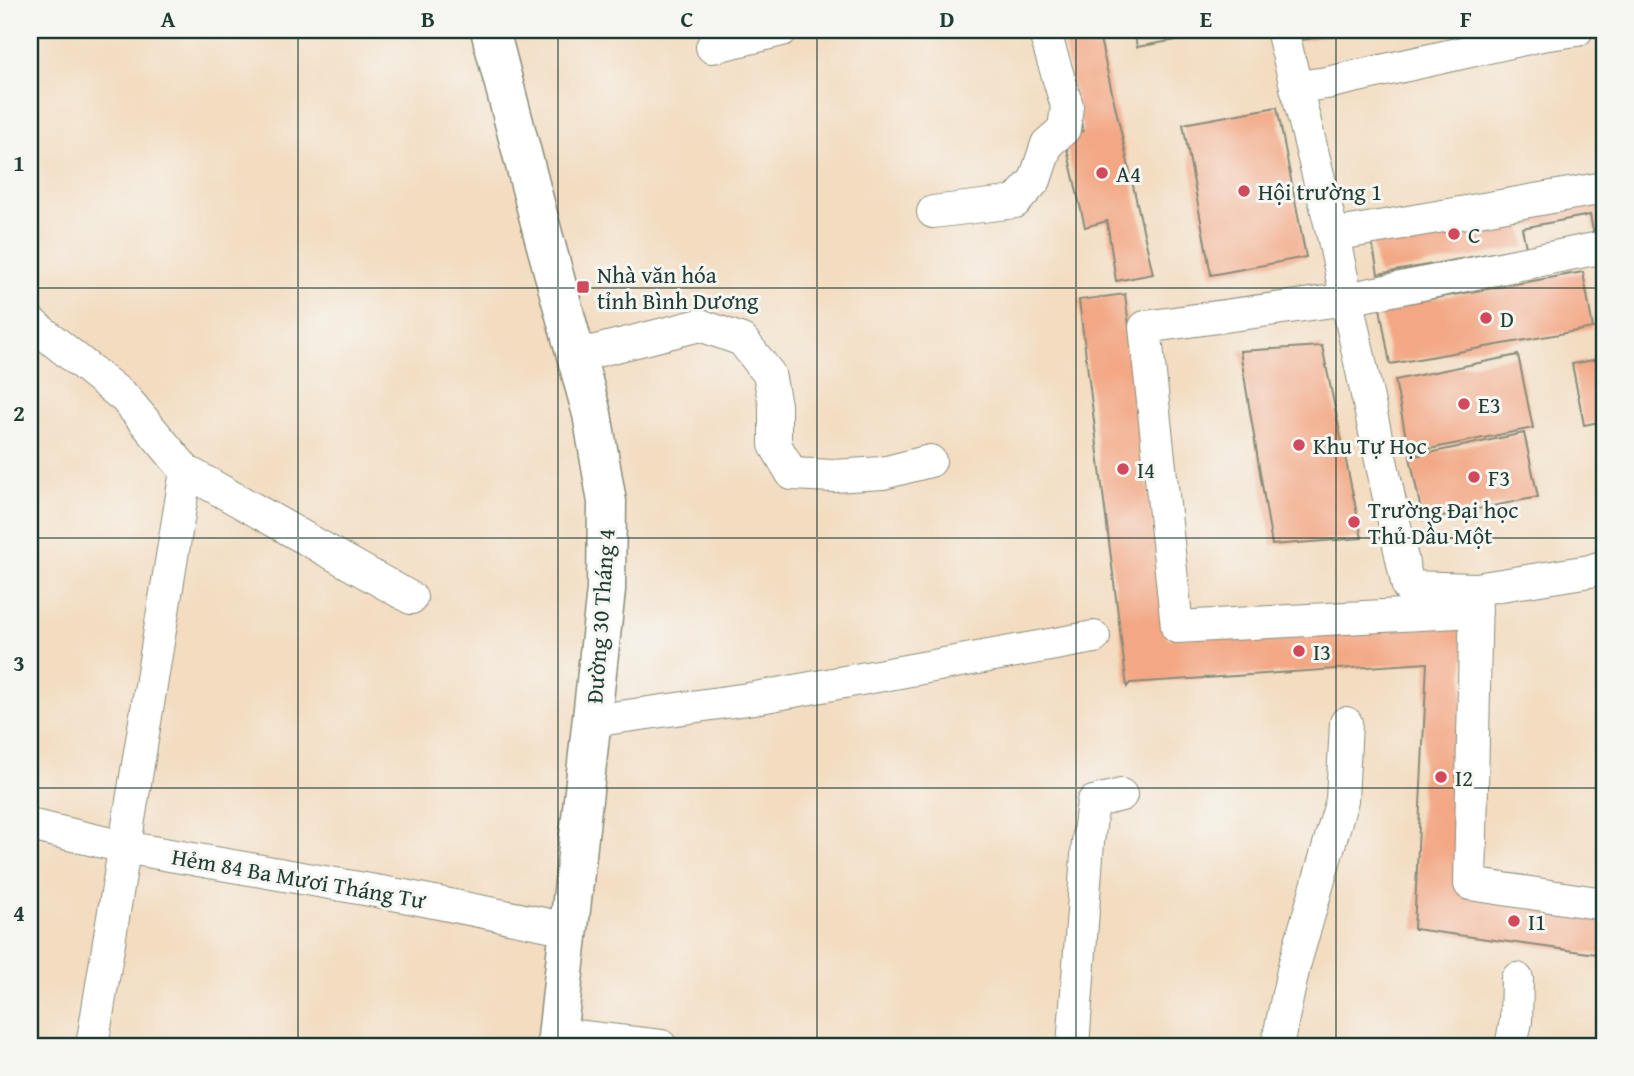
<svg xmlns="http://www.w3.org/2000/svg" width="1634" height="1076" font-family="'Gentium Book Plus',serif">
  <rect width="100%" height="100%" fill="#f6f6f2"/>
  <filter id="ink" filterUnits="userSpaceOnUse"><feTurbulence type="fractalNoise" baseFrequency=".0143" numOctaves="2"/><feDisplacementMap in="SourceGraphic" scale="14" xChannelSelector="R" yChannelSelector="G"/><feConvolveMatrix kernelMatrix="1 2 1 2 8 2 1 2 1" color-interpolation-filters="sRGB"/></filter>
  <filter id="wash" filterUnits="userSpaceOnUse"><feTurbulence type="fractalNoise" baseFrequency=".00686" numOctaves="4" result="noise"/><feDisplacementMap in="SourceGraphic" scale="28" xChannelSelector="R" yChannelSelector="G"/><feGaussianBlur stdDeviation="1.57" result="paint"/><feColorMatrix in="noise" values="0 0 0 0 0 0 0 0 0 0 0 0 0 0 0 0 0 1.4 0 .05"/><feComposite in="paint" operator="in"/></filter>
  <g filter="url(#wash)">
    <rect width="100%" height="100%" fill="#f3dcc0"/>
    <g id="blocks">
      <g fill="#f3a784">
        <path d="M 1060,30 L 1098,30 L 1153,274 L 1116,281 L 1107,221 L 1085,227 L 1064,136 L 1083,131 Z"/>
        <path d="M 1134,30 L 1225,30 L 1225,31 L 1137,47 Z"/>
        <path d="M 1300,30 L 1351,30 L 1351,31 L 1302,40 Z"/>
        <path d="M 1277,107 L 1306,257 L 1211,275 L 1183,124 Z"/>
        <path d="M 1604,194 L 1604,229 L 1593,231 L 1590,215 L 1522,228 L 1526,247 L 1378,274 L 1371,236 Z"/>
        <path d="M 1583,272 L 1593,328 L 1390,364 L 1380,308 Z"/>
        <path d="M 1125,294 L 1167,638 L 1465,626 L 1457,890 L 1604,913 L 1604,955 L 1414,929 L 1427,663 L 1130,683 L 1127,687 L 1079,300 Z"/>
        <path d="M 1322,346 L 1362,538 L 1272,545 L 1240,351 Z"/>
        <path d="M 1518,355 L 1533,428 L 1409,453 L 1395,380 Z"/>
        <path d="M 1604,358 L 1604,421 L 1584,425 L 1572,364 Z"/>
        <path d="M 1524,433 L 1538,497 L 1423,520 L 1410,457 Z"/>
      </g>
    </g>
  </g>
  <g filter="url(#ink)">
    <use href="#blocks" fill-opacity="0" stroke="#898c7a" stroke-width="2"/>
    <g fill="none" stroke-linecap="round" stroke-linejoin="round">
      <defs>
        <g id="minor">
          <path d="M 1282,30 L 1333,235 L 1408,587 L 1476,589 L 1590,571 L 1604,566"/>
          <path d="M 712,47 L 782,30"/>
          <path d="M 1296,87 L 1327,83 L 1542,35 L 1577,30"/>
          <path d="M 933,212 L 1015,202 L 1035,180 L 1047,144 L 1064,129 L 1067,106 L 1044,30"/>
          <path d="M 1333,235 L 1604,188"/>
          <path d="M 30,322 L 125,398 L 186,471 L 411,598"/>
          <path d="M 576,356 L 700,325 L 742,340 L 769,374 L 775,405 L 775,445 L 792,474 L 833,476 L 883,473 L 930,461"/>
          <path d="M 1476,591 L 1470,884 L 1604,904"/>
          <path d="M 1476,611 L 1177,627 L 1145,327 L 1347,299 L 1604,247"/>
          <path d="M 591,721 L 755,698 L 1094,637"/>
          <path d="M 30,825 L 124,847 L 404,896 L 569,929"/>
          <path d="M 557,1034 L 661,1046"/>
          <path d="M 92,1046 L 186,471"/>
          <path d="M 1073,1046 L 1088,842 L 1093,802 L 1121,795"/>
          <path d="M 1277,1046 L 1294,966 L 1342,800 L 1346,723"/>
          <path d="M 1511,1046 L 1516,1021 L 1517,979"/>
        </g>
        <path id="major" d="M 490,30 L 544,238 L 592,414 L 607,502 L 606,590 L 556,1046"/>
      </defs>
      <use href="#minor" stroke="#898c7a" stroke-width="34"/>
      <use href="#major" stroke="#898c7a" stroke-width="41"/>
      <use href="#minor" stroke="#fff" stroke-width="32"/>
      <use href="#major" stroke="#fff" stroke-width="38"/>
    </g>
  </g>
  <path fill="none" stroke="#1f3d34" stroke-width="2" stroke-opacity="0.55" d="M 298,30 L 298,1046M 558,30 L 558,1046M 817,30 L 817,1046M 1076,30 L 1076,1046M 1336,30 L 1336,1046M 30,288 L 1604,288M 30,538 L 1604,538M 30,788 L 1604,788"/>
  <g fill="#d1495b" stroke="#f6f6f2" stroke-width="2.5">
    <circle cx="1102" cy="173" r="7"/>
    <circle cx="1244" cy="191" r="7"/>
    <circle cx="1454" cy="234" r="7"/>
    <rect x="576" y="280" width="14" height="14" rx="3.5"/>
    <circle cx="1486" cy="318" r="7"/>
    <circle cx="1464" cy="404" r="7"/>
    <circle cx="1299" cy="445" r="7"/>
    <circle cx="1123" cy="469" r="7"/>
    <circle cx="1474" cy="477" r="7"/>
    <circle cx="1354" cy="522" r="7"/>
    <circle cx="1299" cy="651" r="7"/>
    <circle cx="1441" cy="777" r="7"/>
    <circle cx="1514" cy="921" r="7"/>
  </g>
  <g text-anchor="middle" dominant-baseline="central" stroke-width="6" stroke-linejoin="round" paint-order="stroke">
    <g font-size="23" fill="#1f3d34" stroke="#f6f6f2" text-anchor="start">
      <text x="1116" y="173">A4</text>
      <text x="1258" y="191">Hội trường 1</text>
      <text x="1468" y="234">C</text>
      <text x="597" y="274">Nhà văn hóa<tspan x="597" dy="26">tỉnh Bình Dương</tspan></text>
      <text x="1500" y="318">D</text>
      <text x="1478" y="404">E3</text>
      <text x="1313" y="445">Khu Tự Học</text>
      <text x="1137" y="469">I4</text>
      <text x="1488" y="477">F3</text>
      <text x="1368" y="509">Trường Đại học<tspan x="1368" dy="26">Thủ Dầu Một</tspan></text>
      <text x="1313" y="651">I3</text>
      <text x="1455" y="777">I2</text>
      <text x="1528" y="921">I1</text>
    </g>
    <g font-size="23" fill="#1f3d34" stroke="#f6f6f2">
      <text transform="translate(600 616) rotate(-86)">Đường 30 Tháng 4</text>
      <text transform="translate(299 878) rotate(10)">Hẻm 84 Ba Mươi Tháng Tư</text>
    </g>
  </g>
  <rect width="1634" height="1076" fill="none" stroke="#f6f6f2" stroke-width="77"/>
  <rect x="38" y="38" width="1558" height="1000" fill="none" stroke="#1f3d34" stroke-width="2.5"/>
  <g font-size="23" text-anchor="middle" font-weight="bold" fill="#1f3d34">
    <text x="168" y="27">A</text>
    <text x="428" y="27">B</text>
    <text x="687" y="27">C</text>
    <text x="947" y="27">D</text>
    <text x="1206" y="27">E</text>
    <text x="1466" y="27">F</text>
    <text x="19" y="171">1</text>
    <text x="19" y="421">2</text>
    <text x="19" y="671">3</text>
    <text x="19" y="921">4</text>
  </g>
</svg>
